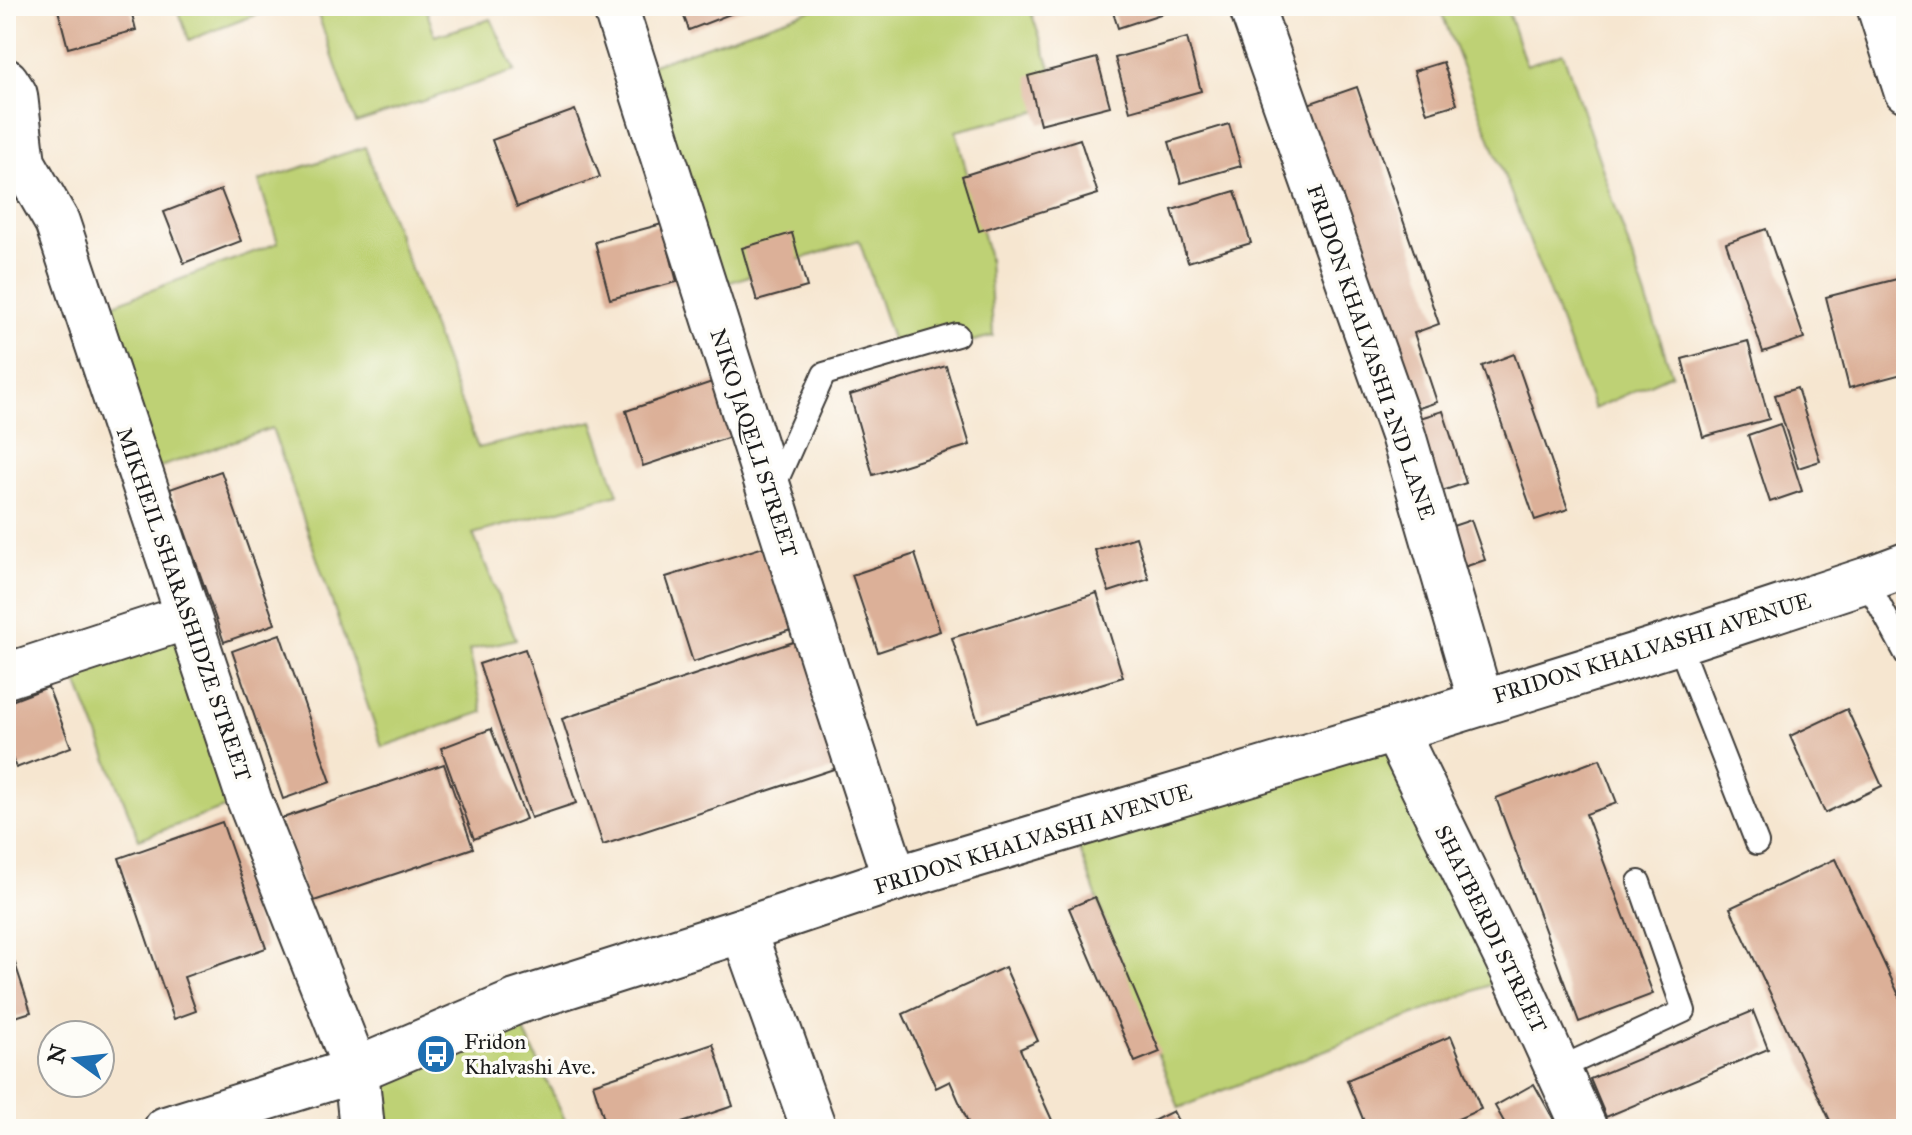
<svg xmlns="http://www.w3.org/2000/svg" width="1912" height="1135" font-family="'IM FELL Great Primer',serif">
  <rect width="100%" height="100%" fill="#fdfcf7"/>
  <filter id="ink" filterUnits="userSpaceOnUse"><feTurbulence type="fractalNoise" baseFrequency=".0125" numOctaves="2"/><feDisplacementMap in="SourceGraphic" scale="16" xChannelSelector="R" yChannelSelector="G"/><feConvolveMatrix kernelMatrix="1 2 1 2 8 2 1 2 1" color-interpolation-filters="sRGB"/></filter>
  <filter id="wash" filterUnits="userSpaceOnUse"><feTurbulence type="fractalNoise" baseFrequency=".006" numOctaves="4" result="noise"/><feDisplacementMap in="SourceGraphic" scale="32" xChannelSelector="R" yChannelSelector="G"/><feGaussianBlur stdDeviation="1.8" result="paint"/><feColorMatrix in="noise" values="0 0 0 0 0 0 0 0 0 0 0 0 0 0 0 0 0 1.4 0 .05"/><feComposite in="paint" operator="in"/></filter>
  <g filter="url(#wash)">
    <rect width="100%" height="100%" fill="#f6e6d0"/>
    <g fill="#bed174" stroke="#6d7648" stroke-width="2">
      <path d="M 177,6 L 279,6 L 189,40 Z"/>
      <path d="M 315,6 L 425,6 L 435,36 L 491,19 L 515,71 L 356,123 Z"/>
      <path d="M 822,6 L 1029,6 L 1063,105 L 956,131 L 989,258 L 993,336 L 899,360 L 859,240 L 706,290 L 636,70 Z"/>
      <path d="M 1439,6 L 1506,6 L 1526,65 L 1563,53 L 1672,374 L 1594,409 Z"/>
      <path d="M 365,147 L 478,448 L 593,421 L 618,494 L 473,534 L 516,639 L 469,650 L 483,712 L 382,747 L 272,428 L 140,474 L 87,314 L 278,243 L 259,181 Z"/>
      <path d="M 187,617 L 249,799 L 139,839 L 67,656 Z"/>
      <path d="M 1389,747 L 1515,975 L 1179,1108 L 1105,921 L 1076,839 Z"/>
      <path d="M 521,1024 L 569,1129 L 369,1129 L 381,1086 Z"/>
    </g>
    <g id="blocks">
      <g fill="#dcb098">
        <path d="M 57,6 L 130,6 L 136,30 L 68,48 Z"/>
        <path d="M 680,6 L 751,6 L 689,30 Z"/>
        <path d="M 1111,6 L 1182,6 L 1182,7 L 1118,28 Z"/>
        <path d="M 1187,38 L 1201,91 L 1130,111 L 1115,58 Z"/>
        <path d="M 1097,58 L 1110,106 L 1040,124 L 1028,76 Z"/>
        <path d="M 1443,62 L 1457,104 L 1427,113 L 1414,71 Z"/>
        <path d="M 1357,87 L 1439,324 L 1414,333 L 1437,402 L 1407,412 L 1302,106 Z"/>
        <path d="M 575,110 L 600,177 L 517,207 L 492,140 Z"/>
        <path d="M 1229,124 L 1241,166 L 1181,183 L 1169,142 Z"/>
        <path d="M 1080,139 L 1098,194 L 979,231 L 962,176 Z"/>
        <path d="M 221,190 L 241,241 L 184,263 L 164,212 Z"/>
        <path d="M 1235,191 L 1251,243 L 1188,262 L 1172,210 Z"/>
        <path d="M 662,224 L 677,282 L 610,299 L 595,242 Z"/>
        <path d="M 1766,229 L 1804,338 L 1763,352 L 1726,243 Z"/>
        <path d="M 792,233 L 807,287 L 757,301 L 742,248 Z"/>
        <path d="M 1901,278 L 1906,300 L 1906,373 L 1849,388 L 1826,297 Z"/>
        <path d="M 1748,341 L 1769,419 L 1703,437 L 1682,359 Z"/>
        <path d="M 1514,354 L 1568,509 L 1535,520 L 1482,366 Z"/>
        <path d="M 946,366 L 970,445 L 873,475 L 850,395 Z"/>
        <path d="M 721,379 L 739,434 L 643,466 L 626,411 Z"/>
        <path d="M 1797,388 L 1820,461 L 1798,468 L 1775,395 Z"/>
        <path d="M 1443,411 L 1466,483 L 1433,494 L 1410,421 Z"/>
        <path d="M 1780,424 L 1802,491 L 1770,502 L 1748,435 Z"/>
        <path d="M 221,471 L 275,624 L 224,642 L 170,489 Z"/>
        <path d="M 1471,520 L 1485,560 L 1464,567 L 1450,527 Z"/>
        <path d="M 1136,537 L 1149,579 L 1109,592 L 1095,550 Z"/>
        <path d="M 777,543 L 803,626 L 693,662 L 666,577 Z"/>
        <path d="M 915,554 L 940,631 L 878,652 L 852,575 Z"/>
        <path d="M 1097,593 L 1123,677 L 978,722 L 952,638 Z"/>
        <path d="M 280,634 L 331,782 L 283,799 L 232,651 Z"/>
        <path d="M 808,637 L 849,764 L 603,845 L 562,719 Z"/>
        <path d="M 525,649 L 576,803 L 531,818 L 479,664 Z"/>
        <path d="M 48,687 L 71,747 L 16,768 L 6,742 L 6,703 Z"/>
        <path d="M 1847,709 L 1882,786 L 1825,813 L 1790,736 Z"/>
        <path d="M 491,729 L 526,819 L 474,839 L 441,748 Z"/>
        <path d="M 1600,759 L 1617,803 L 1586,814 L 1653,994 L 1579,1022 L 1496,798 Z"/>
        <path d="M 444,764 L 473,848 L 308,903 L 280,819 Z"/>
        <path d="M 222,822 L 266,948 L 184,977 L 196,1011 L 174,1019 L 119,858 Z"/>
        <path d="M 1835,859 L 1906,1010 L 1906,1129 L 1834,1129 L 1730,908 Z"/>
        <path d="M 1095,897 L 1160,1052 L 1135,1062 L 1069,908 Z"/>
        <path d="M 6,936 L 31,1012 L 6,1020 Z"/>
        <path d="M 1005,967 L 1038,1041 L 1020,1049 L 1056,1129 L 971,1129 L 950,1081 L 936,1088 L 903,1014 Z"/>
        <path d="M 1753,1011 L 1768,1049 L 1606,1117 L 1590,1079 Z"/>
        <path d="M 1451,1036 L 1481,1109 L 1435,1129 L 1367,1129 L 1347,1080 Z"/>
        <path d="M 713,1044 L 733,1106 L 664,1129 L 607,1129 L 593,1084 Z"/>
        <path d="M 1534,1084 L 1559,1129 L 1508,1129 L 1495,1106 Z"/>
        <path d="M 1173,1111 L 1182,1129 L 1137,1129 Z"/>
      </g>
    </g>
  </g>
  <g filter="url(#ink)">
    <use href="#blocks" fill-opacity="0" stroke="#3d3a37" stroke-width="2"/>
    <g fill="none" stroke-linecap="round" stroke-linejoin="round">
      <defs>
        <g id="service">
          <path d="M 772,491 L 824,374 L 957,335"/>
          <path d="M 1866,580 L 1906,654"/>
          <path d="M 1678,642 L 1757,843"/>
          <path d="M 1558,1069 L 1684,1011 L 1639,882"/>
        </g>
        <g id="minor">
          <path d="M 615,6 L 828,675 L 895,879"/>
          <path d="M 1251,6 L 1403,435 L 1481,702"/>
          <path d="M 1879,6 L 1906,90"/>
          <path d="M 6,81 L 15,95 L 23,163 L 57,222 L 249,799 L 356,1070 L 362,1129"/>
          <path d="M 6,676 L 187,617"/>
          <path d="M 1395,730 L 1515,975 L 1585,1129"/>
          <path d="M 743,930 L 814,1129"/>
        </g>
        <path id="trunk" d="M 166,1129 L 356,1070 L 516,1002 L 743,930 L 895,879 L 1395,730 L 1678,642 L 1866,580 L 1906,565"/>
      </defs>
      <use href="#service" stroke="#3d3a37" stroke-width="26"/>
      <use href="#minor" stroke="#3d3a37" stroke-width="48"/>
      <use href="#trunk" stroke="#3d3a37" stroke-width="48"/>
      <use href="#service" stroke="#fff" stroke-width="22"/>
      <use href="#minor" stroke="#fff" stroke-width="44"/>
      <use href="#trunk" stroke="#fff" stroke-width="44"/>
    </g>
  </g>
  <defs>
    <symbol id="bus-disc" viewBox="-11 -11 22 22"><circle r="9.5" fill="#1f6fb2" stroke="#fdfcf7"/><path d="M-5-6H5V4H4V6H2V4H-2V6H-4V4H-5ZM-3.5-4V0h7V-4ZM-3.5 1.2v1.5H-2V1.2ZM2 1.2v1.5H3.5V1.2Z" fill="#fff"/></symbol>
  </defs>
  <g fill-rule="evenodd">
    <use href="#bus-disc" x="414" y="1032" width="44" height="44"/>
  </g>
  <g text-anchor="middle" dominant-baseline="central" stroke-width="7" stroke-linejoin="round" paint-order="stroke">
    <g font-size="22" fill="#1c1c1c" stroke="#fdfcf7">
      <text transform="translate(1371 352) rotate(71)">FRIDON KHALVASHI 2ND LANE</text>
      <text transform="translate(754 443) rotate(72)">NIKO JAQELI STREET</text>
      <text transform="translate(184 604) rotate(71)">MIKHEIL SHARASHIDZE STREET</text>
      <text transform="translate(1652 648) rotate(-17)">FRIDON KHALVASHI AVENUE</text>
      <text transform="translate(1033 839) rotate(-17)">FRIDON KHALVASHI AVENUE</text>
      <text transform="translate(1491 929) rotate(64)">SHATBERDI STREET</text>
    </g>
    <g font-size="22" fill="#1c1c1c" stroke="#fdfcf7" text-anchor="start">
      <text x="464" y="1041">Fridon<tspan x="464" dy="25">Khalvashi Ave.</tspan></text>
    </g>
  </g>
  <rect width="1912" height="1135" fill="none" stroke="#fdfcf7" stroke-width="32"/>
  <g transform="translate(76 1059) rotate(285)"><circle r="38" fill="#fdfcf7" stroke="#a3a29f" stroke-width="2"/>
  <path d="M0-6L14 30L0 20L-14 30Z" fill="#1f6fb2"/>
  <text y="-12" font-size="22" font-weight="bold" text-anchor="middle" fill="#1c1c1c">N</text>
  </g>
</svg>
